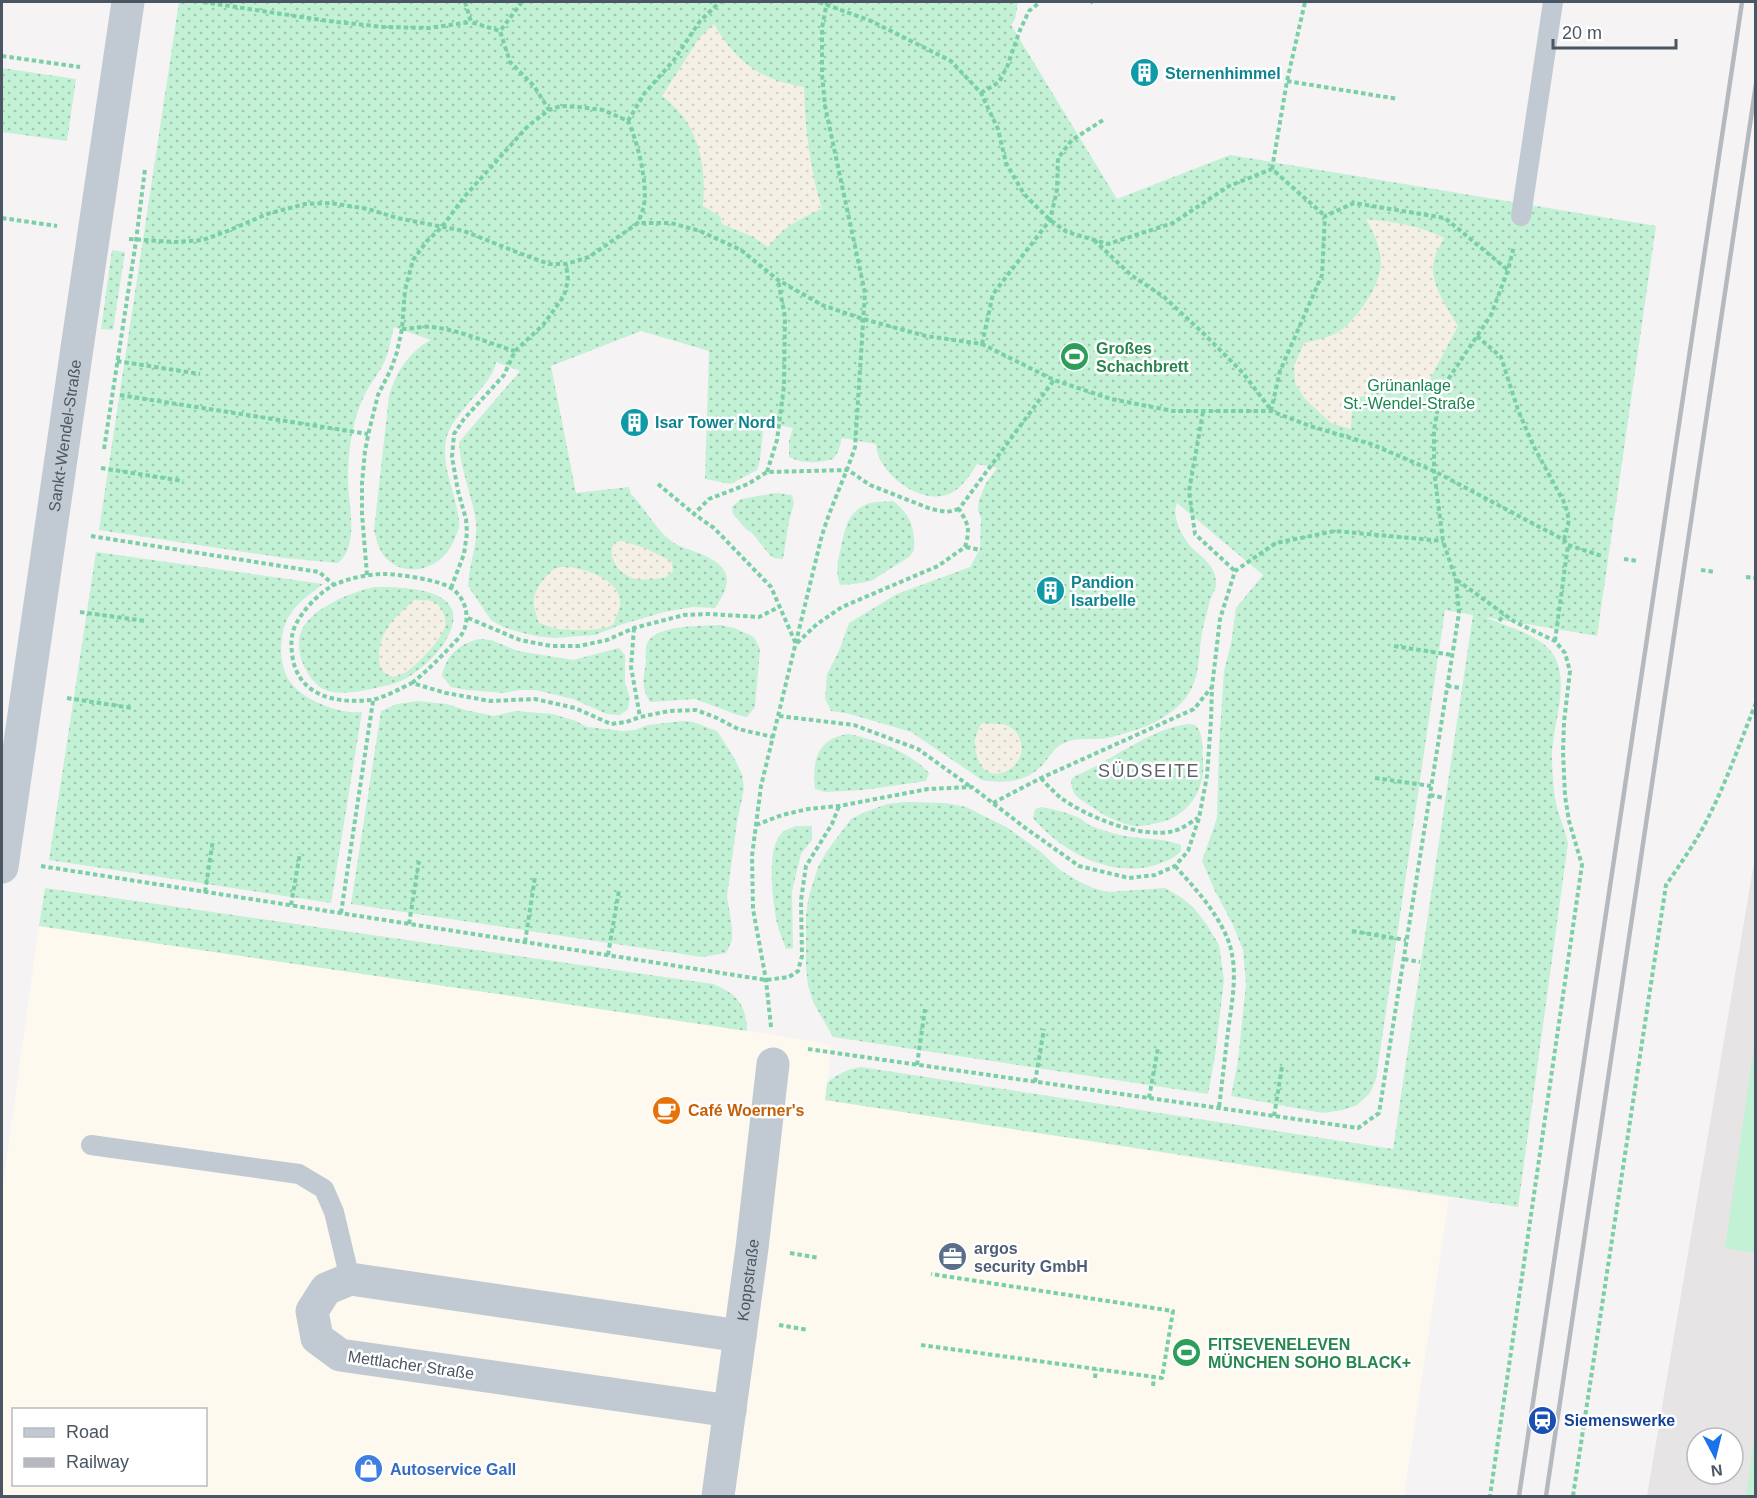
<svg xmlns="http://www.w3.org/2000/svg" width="1757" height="1498" font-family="Arial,sans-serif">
  <defs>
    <pattern id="grass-dots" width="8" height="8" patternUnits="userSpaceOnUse" patternTransform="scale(1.5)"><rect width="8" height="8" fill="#c3f1d5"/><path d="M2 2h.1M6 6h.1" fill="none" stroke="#a0c6b0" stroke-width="1.8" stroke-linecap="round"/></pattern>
    <pattern id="sand-dots" width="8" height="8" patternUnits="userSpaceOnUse" patternTransform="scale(1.5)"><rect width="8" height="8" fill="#f5f0e5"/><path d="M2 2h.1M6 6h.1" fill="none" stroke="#d4d0c7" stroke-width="1.8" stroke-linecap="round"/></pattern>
  </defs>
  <rect width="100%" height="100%" fill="#f5f3f3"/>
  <path fill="#fdf9ef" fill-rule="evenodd" d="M 39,926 L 705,1023 L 831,1045 L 826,1100 L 1449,1198 L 1404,1496 L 2,1496 L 2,1191 ZM 14,1410 L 206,1410 L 206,1484 L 14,1484 Z"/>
  <path fill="#e6e4e5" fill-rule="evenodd" d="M 1755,857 L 1755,1496 L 1647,1496 ZM 1697,1438 L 1733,1438 L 1733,1474 L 1697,1474 Z"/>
  <g fill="url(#grass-dots)">
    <path d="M 179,2 L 1018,2 L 1015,19 L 1011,25 L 1117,199 L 1230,155 L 1656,226 L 1597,636 L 1485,617 C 1506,627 1540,634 1553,654 C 1572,684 1550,730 1552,762 C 1553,776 1553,790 1556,803 C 1559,817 1565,830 1568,843 L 1518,1207 L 825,1100 L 827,1083 C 837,1074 848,1069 861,1067 L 1393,1149 L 1473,615 L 1445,610 L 1376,1079 L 1370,1093 L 1357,1105 L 1343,1110 L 1323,1113 L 1231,1096 L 1238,1061 L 1246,984 L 1243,950 L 1233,925 L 1215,891 L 1202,861 L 1217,818 L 1219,747 L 1224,671 L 1231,644 L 1236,608 L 1263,575 L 1177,503 C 1171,517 1182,537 1192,548 C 1203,558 1217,567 1216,585 C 1216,589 1213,593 1211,597 C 1208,609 1204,621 1202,633 C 1199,649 1200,667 1194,683 C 1183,712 1150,727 1122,734 C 1114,737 1104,739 1095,739 C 1084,739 1074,738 1064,743 C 1055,746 1050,756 1045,762 C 1029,782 1005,784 982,780 L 911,732 L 850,714 L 831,711 L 825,699 L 827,674 L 839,651 L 849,623 L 897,594 L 970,567 L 980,549 L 981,518 L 978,510 L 979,500 L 986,483 L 997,468 L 977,464 C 972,473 962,487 953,492 C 924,509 877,474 876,444 L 842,438 L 838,452 L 833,459 C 819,463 803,464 789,457 L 789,441 L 793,428 L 764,422 L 760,459 L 757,470 L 731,484 L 705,479 L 709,351 L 641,331 L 551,366 L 576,493 L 629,487 L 631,494 C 646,509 656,531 674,543 C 682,548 692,550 701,554 C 732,567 733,582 715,608 L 693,607 L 664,612 L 623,624 L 595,635 L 554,638 L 536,636 L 519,632 L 503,627 L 491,620 L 468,586 C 469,563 480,539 475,516 C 470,490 460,468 459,442 L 520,371 L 496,362 C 494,382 457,410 448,433 C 439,457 452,485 457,509 C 458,515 460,522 459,527 C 457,535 453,542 450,548 C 438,569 406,578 387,559 C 379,552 377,541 374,531 L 389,396 C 396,373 409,351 431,340 L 394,327 C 391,337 390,348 386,358 C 381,371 371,382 365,394 C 352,420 348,451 348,479 C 348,506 360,544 338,563 L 285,558 L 99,530 Z"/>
    <path d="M 2,68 L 76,79 L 67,141 L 2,132 Z"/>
    <path d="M 112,250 L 125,252 L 113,330 L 101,329 Z"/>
    <path d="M 776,493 L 792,495 L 794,503 L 789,521 L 783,559 L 774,558 L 769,554 L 752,533 L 746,529 L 733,514 L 732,507 L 741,499 Z"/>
    <path d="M 893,501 C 911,515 915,528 914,550 L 909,557 L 871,581 L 854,584 L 840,585 C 835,572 838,560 841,547 C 845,528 848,510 870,503 C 877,501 886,502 893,501 Z"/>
    <path d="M 96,552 L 323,584 C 310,594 298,602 289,616 C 285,622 283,631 282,638 C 280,651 281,663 286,675 C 296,698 339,715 362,712 L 331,903 L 49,860 Z"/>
    <path d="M 374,587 C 411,586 480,590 443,645 C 434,658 416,674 401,681 C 389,686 374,688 361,691 C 339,694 321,695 309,675 C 302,664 298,653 299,640 C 302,611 349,593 374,587 Z"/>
    <path d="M 720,625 L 734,628 L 754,637 L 760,649 L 755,707 L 747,717 L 738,715 L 695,699 L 650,702 C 640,684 644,680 646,661 C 646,653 644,644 651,638 C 665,625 701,626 720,625 Z"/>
    <path d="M 479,639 L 491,640 L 518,651 L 573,660 L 619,648 L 625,655 L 625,683 L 630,698 L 628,709 L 620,715 L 607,714 L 573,699 L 535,690 L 519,690 L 504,693 L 467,690 L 451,687 L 442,676 C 446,656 458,644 479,639 Z"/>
    <path d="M 418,701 L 447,704 L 465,710 L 494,716 L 515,711 L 552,714 L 576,721 L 587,727 L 623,731 L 635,730 L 648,725 L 683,721 L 693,722 L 717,731 L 733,756 L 742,774 L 744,789 L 737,822 L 727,896 L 732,928 L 732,939 L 729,947 L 726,953 L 702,957 L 351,904 L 381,711 L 397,704 Z"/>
    <path d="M 1188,724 L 1195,725 C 1204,733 1202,748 1203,760 C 1206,793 1185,820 1152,824 C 1146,825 1140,827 1134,826 C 1119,823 1104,816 1092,807 C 1079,798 1072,797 1071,780 L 1075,776 C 1112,761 1149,729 1188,724 Z"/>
    <path d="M 849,734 C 876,740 910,752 929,773 L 926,781 L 863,790 L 825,792 L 815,789 C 812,760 817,738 849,734 Z"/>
    <path d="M 905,802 L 945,803 L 966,807 L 1008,828 L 1041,852 L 1060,870 L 1078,881 L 1093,888 L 1108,892 L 1165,888 L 1182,898 L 1194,908 L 1207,925 L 1219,945 L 1224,980 L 1215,1056 L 1208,1094 L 833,1037 L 813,1002 L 808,985 L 806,967 L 806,913 L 809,896 L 818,867 L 827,851 L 851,819 L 865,812 L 887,804 Z"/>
    <path d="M 1041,807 C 1054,809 1065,812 1077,817 C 1082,819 1085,822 1089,825 C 1098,829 1111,833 1120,835 C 1141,840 1161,837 1181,845 L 1181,851 C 1174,859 1163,863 1152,866 C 1108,877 1061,851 1033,818 L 1035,809 Z"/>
    <path d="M 796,826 L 812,826 L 812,840 L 801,854 L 792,891 L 793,948 L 786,949 C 783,940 779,932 777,923 C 773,902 765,846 783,832 C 786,829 792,828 796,826 Z"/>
    <path d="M 45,888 L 713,984 C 737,994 746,1004 747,1031 L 39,926 Z"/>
  </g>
  <g fill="url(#sand-dots)">
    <path d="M 714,24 C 736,62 760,80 804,87 C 805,128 810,170 822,209 C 798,219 784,227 768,247 L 753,237 L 722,224 L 720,216 L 703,206 C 707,164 698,122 662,96 L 700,37 Z"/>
    <path d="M 1366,219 C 1395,222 1417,225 1444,238 C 1439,247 1432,259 1433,270 C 1434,290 1448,309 1458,326 L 1423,392 C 1413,393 1409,390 1399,390 C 1385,388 1373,393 1360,397 L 1352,410 L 1351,429 L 1331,423 L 1305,399 L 1295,383 L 1294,366 L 1304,343 C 1317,340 1333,337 1344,328 C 1360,314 1380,286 1381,263 C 1381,248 1373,231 1366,219 Z"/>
    <path d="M 622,541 L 645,548 L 671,561 L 673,571 L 665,578 C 656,578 644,581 636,579 C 620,575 605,557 615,542 Z"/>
    <path d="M 566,567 C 589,568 633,585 617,615 C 615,618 615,621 613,624 C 604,632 569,630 557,629 C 551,628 545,624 539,623 C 537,616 533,607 534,599 C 535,589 547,573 556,568 C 559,567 562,567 566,567 Z"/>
    <path d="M 414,600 C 420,601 428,599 433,602 C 441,605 447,617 445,626 C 443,638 417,665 406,672 C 402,674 397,676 393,677 C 381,672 379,668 379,655 C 380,629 396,617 414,600 Z"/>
    <path d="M 982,723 C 990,724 998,723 1006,725 C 1012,727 1017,732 1019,737 C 1033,765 989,791 978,759 C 973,745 974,736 982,723 Z"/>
  </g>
  <g fill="#c3f1d5">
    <path d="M 1755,1040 L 1756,1253 L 1755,1253 L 1725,1248 Z"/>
    <path d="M 1755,1430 L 1755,1496 L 1746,1496 Z"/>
  </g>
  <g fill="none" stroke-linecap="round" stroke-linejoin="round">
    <g stroke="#7ad0a6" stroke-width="4" stroke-dasharray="4.5 3" stroke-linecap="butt">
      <path d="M 203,2 L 328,21 L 384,27 L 429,28 L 471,22"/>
      <path d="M 465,2 L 471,22 L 500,31"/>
      <path d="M 522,2 L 500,31 L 510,62 L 534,86 L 549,110"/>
      <path d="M 819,2 L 871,21 L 951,61 L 981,93 L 998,129 L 1006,163 L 1024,194 L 1050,220 L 1067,232 L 1108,244 L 1173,223 L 1229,186 L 1272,169 L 1325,216"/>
      <path d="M 1092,2 L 1093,3"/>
      <path d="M 2,56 L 80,67"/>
      <path d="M 1287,81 L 1398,99"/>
      <path d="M 981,93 L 999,82 L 1007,67 L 1020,30 L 1029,11 L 1040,2"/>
      <path d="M 628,121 L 644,94 L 674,60 L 700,21 L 720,2"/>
      <path d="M 1272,169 L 1287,81 L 1305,2"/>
      <path d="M 2,218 L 57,226"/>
      <path d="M 129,239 L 175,242 L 203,240 L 230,230 L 267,214 L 305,204 L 330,203 L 368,209 L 397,218 L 464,231 L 519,253 L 549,264 L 566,264 L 589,257 L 638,223 L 671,223 L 700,231 L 741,250 L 778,280 L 822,305 L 863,319 L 926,336 L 982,344 L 1054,380 L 1111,399 L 1173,411 L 1271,411 L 1310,426 L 1371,444 L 1434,471 L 1564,540 L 1568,545 L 1602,556"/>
      <path d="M 1094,240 L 1131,275 L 1164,297 L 1203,333 L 1243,373 L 1271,410"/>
      <path d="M 402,329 C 412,329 422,326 431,327 C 461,330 487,343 515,351"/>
      <path d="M 1477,336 L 1501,357 L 1518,410 L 1533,445 L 1565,504 L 1569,520 L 1564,540"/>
      <path d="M 982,344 L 993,294 L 1050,220 L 1057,190 L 1058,158 L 1072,140 L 1103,120"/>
      <path d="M 117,361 L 200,374"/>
      <path d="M 120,395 L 368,434"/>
      <path d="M 1271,411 L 1280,371 L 1322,275 L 1325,216 L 1354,203 L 1445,218 L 1508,270"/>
      <path d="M 1203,412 L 1189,491 L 1195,534 L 1235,571"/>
      <path d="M 104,449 L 136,241 L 145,169"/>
      <path d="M 101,468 L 183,481"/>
      <path d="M 767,472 L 777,440 L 784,386 L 785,317 L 778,280"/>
      <path d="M 658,484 L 694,514"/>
      <path d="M 959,509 L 947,512 L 931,509 L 870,485 L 848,470 L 767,472 L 748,484 L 709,499 L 694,514 L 714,528 L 771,587 L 796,644 L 817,624 L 842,607 L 938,566 L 965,547 C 970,529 969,525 959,509 L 1054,380"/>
      <path d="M 91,536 L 319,572 L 334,585"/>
      <path d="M 966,547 L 980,550"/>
      <path d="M 1624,559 L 1638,561"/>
      <path d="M 1701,570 L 1715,572"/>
      <path d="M 367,575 L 362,514 L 362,483 L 365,451 L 369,431 L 378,395 L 391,369 L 397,352 L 402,329 L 405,290 L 413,260 L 427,241 L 442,227 L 465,196 L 528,126 L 549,110 L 561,106 L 579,107 L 603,110 L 628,121 C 637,140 648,183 644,205 C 643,211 640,217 638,223"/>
      <path d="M 1746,577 L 1756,578"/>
      <path d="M 1457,580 L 1515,622 L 1555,641 L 1565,653 L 1570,671 L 1564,722 L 1563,752 L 1565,796 L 1569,821 L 1582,865 L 1490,1496"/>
      <path d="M 451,588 L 464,554 L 467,533 L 466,519 L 458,491 L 452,457 L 454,434 L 464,419 L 504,375 L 515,351 L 543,325 L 564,296 L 568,280 L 566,264"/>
      <path d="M 80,612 L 145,621"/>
      <path d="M 468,618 L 520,640 L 551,646 L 579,646 L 607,640 L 634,628 L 684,615 L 708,614 L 759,617 L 779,607"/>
      <path d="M 1499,621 L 1504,615"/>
      <path d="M 634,628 L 631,667 L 640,717"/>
      <path d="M 1555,641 L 1568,545"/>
      <path d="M 1394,646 L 1452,655"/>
      <path d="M 412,683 C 427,671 439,659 452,645 C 455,641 461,637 463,632 C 471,617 465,597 451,588 C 439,580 399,574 384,574 C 369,574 350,578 336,584 C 320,591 302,611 295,626 C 291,635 291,644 292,653 C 296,695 334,704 370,700 C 382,699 401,688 412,683 L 446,693 L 490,701 L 535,699 L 575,708 L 611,724 L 626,722 L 640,717 L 669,711 L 696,710 L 717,718 L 738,729 L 773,737"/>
      <path d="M 1447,686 L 1461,688"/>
      <path d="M 67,698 L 132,708"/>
      <path d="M 779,716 L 854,725 L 918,749 L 971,787"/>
      <path d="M 1041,778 C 1047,785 1054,792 1061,798 C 1087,817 1141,839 1174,831 C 1182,829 1191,822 1198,818"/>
      <path d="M 1375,778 L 1431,786"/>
      <path d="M 1430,795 L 1444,798"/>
      <path d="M 993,803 L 1041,778 L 1194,709 L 1211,688"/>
      <path d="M 756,825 L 782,815 L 808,809 L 839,806 L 928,789 L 972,787 L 1024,827 L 1079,866 L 1129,878 L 1155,875 L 1175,866 L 1188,851 L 1199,818 L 1207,776 L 1211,720 L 1212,687 L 1220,619 L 1235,571 L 1276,543 L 1335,531 L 1443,541"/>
      <path d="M 41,866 L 766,980 L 789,977 L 798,971 L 802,956 L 801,900 L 806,866 L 832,824 L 839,806"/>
      <path d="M 1175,866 C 1195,888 1217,912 1228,940 C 1239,969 1232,1001 1228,1031 C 1225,1057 1222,1082 1219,1108"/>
      <path d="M 205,892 L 213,840"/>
      <path d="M 291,905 L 300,853"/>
      <path d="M 341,913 L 373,701"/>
      <path d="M 409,924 L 419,861"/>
      <path d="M 1352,931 L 1406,940"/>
      <path d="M 525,942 L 535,877"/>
      <path d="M 608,955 L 619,890"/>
      <path d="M 1404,959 L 1420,962"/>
      <path d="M 771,1027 L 766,980 L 753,909 L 752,856 L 761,786 L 821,539 C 830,507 845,478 855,447 L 865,293 L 825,106 L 822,74 L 822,28 L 827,2"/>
      <path d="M 808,1049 L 1358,1128 L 1379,1113 L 1459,613 L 1456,580 L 1443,541 L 1434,471 L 1434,430 L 1441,390 L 1491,315 L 1508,270 L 1514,246"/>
      <path d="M 917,1065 L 925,1009"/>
      <path d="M 1035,1082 L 1044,1029"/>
      <path d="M 1149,1098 L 1158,1048"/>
      <path d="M 1274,1116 L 1282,1067"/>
      <path d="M 790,1253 L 819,1258"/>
      <path d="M 779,1325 L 808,1330"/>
      <path d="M 921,1345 L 1162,1378 L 1173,1311 L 931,1274"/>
      <path d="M 1095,1378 L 1096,1369"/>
      <path d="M 1153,1386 L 1154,1377"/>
      <path d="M 1573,1496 L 1666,885 C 1681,863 1696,842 1708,818 C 1727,781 1740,742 1756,703"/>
    </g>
    <g stroke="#c1cad2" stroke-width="20">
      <path d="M 1521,216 L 1553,2"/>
      <path d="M 91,1145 L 299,1174 L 324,1189 L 334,1212 L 350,1279"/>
    </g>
    <g stroke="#c1cad2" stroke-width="33">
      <path id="s1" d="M 2,867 C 45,579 84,290 128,2"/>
      <path d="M 730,1411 L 340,1355 L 317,1338 L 312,1311 L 326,1289 L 350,1279 L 740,1336"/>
      <path id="s2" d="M 718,1496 L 752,1248 L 773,1064"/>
    </g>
    <g stroke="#b5b8bd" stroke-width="4.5">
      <path d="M 1519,1496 L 1742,2"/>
      <path d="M 1546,1496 L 1756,84"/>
    </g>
  </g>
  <defs>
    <symbol id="building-disc" viewBox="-11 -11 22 22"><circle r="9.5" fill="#0f9aa8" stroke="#fff"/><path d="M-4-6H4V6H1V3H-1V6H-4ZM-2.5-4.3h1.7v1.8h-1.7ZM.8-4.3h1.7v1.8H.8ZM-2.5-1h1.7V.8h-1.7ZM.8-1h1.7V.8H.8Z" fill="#fff"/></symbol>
    <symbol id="stadium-disc" viewBox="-11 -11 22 22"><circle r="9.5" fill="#2e9e5b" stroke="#fff"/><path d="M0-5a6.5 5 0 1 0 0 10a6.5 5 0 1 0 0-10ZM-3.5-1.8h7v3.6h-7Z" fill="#fff"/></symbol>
    <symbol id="cafe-disc" viewBox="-11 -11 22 22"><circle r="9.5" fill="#e8710a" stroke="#fff"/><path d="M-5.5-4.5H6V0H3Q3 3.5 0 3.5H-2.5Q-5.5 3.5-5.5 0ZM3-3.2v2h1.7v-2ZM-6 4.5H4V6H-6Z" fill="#fff"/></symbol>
    <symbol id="office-disc" viewBox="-11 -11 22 22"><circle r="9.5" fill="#5c6f8a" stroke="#fff"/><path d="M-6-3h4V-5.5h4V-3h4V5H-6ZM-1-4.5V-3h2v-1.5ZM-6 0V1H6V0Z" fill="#fff"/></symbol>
    <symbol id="station-disc" viewBox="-11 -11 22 22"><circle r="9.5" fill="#1a4fb4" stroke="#fff"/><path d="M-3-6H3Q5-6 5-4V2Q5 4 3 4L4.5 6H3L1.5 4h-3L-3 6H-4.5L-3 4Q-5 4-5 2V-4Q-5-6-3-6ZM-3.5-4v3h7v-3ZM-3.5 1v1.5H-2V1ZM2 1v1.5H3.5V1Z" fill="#fff"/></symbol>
    <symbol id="shop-disc" viewBox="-11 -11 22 22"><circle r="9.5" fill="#3f7fe0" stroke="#fff"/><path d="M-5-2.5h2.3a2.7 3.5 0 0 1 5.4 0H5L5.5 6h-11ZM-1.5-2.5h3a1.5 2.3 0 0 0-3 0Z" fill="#fff"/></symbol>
  </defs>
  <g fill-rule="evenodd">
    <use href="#building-disc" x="1128" y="56" width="33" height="33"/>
    <use href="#stadium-disc" x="1058" y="340" width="33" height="33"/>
    <use href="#building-disc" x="618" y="406" width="33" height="33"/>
    <use href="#building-disc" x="1034" y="574" width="33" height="33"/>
    <use href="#cafe-disc" x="650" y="1094" width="33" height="33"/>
    <use href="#office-disc" x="936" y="1240" width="33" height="33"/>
    <use href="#stadium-disc" x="1170" y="1336" width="33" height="33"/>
    <use href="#station-disc" x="1526" y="1404" width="33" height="33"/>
    <use href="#shop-disc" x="352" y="1452" width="33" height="33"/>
  </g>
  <g text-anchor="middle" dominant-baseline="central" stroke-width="5" stroke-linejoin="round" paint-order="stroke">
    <g font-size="16" font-weight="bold" fill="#0d838f" stroke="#fff" text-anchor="start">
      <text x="1165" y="73">Sternenhimmel</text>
      <text x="655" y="422">Isar Tower Nord</text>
      <text x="1071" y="582">Pandion<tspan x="1071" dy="18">Isarbelle</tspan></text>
    </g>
    <g font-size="16" font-weight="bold" fill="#27864d" stroke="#fff" text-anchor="start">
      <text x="1096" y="348">Großes<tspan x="1096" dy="18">Schachbrett</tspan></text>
      <text x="1208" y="1344">FITSEVENELEVEN<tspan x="1208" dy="18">MÜNCHEN SOHO BLACK+</tspan></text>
    </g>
    <g font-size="16" fill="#17864f" stroke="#fff">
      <text x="1409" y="385">Grünanlage<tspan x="1409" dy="18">St.-Wendel-Straße</tspan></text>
    </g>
    <g font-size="16" fill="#4a5661" stroke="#fff">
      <text stroke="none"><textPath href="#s1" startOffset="436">Sankt-Wendel-Straße</textPath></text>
      <text stroke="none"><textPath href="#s2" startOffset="218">Koppstraße</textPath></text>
      <text transform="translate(411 1365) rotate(8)">Mettlacher Straße</text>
    </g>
    <g font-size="16" font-weight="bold" fill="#c56008" stroke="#fff" text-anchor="start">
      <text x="688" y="1110">Café Woerner's</text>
    </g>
    <g font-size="16" font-weight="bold" fill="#4e5e75" stroke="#fff" text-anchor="start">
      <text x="974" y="1248">argos<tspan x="974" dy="18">security GmbH</tspan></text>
    </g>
    <g font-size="16" font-weight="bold" fill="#164399" stroke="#fff" text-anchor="start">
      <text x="1564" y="1420">Siemenswerke</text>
    </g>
    <g font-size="16" font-weight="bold" fill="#366cbe" stroke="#fff" text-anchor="start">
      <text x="390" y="1469">Autoservice Gall</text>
    </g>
    <g font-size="18" letter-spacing="1.5" fill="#5f6368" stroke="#fff">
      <text x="1149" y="771">SÜDSEITE</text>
    </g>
  </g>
  <rect width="1757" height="1498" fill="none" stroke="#4a5661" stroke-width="6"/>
  <rect x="12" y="1408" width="195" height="78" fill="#ffffff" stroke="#b7bbc0" stroke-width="1.5"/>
  <rect x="24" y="1428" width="30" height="9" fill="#c1cad2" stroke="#b7bbc0" stroke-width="1.5"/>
  <text x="66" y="1438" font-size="18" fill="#4a5661">Road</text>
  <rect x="24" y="1458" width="30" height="9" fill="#b5b8bd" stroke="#b7bbc0" stroke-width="1.5"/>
  <text x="66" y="1468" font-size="18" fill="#4a5661">Railway</text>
  <g transform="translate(1715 1456) rotate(173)"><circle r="28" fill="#ffffff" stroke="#b7bbc0" stroke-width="1.5"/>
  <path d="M0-4.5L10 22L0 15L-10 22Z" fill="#1a73e8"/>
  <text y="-9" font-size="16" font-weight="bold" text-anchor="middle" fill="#4a5661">N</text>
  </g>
  <path d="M1553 39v9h123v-9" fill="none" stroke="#4a5661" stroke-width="3"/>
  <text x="1562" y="39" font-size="18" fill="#4a5661" stroke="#ffffff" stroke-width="4.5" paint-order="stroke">20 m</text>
</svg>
